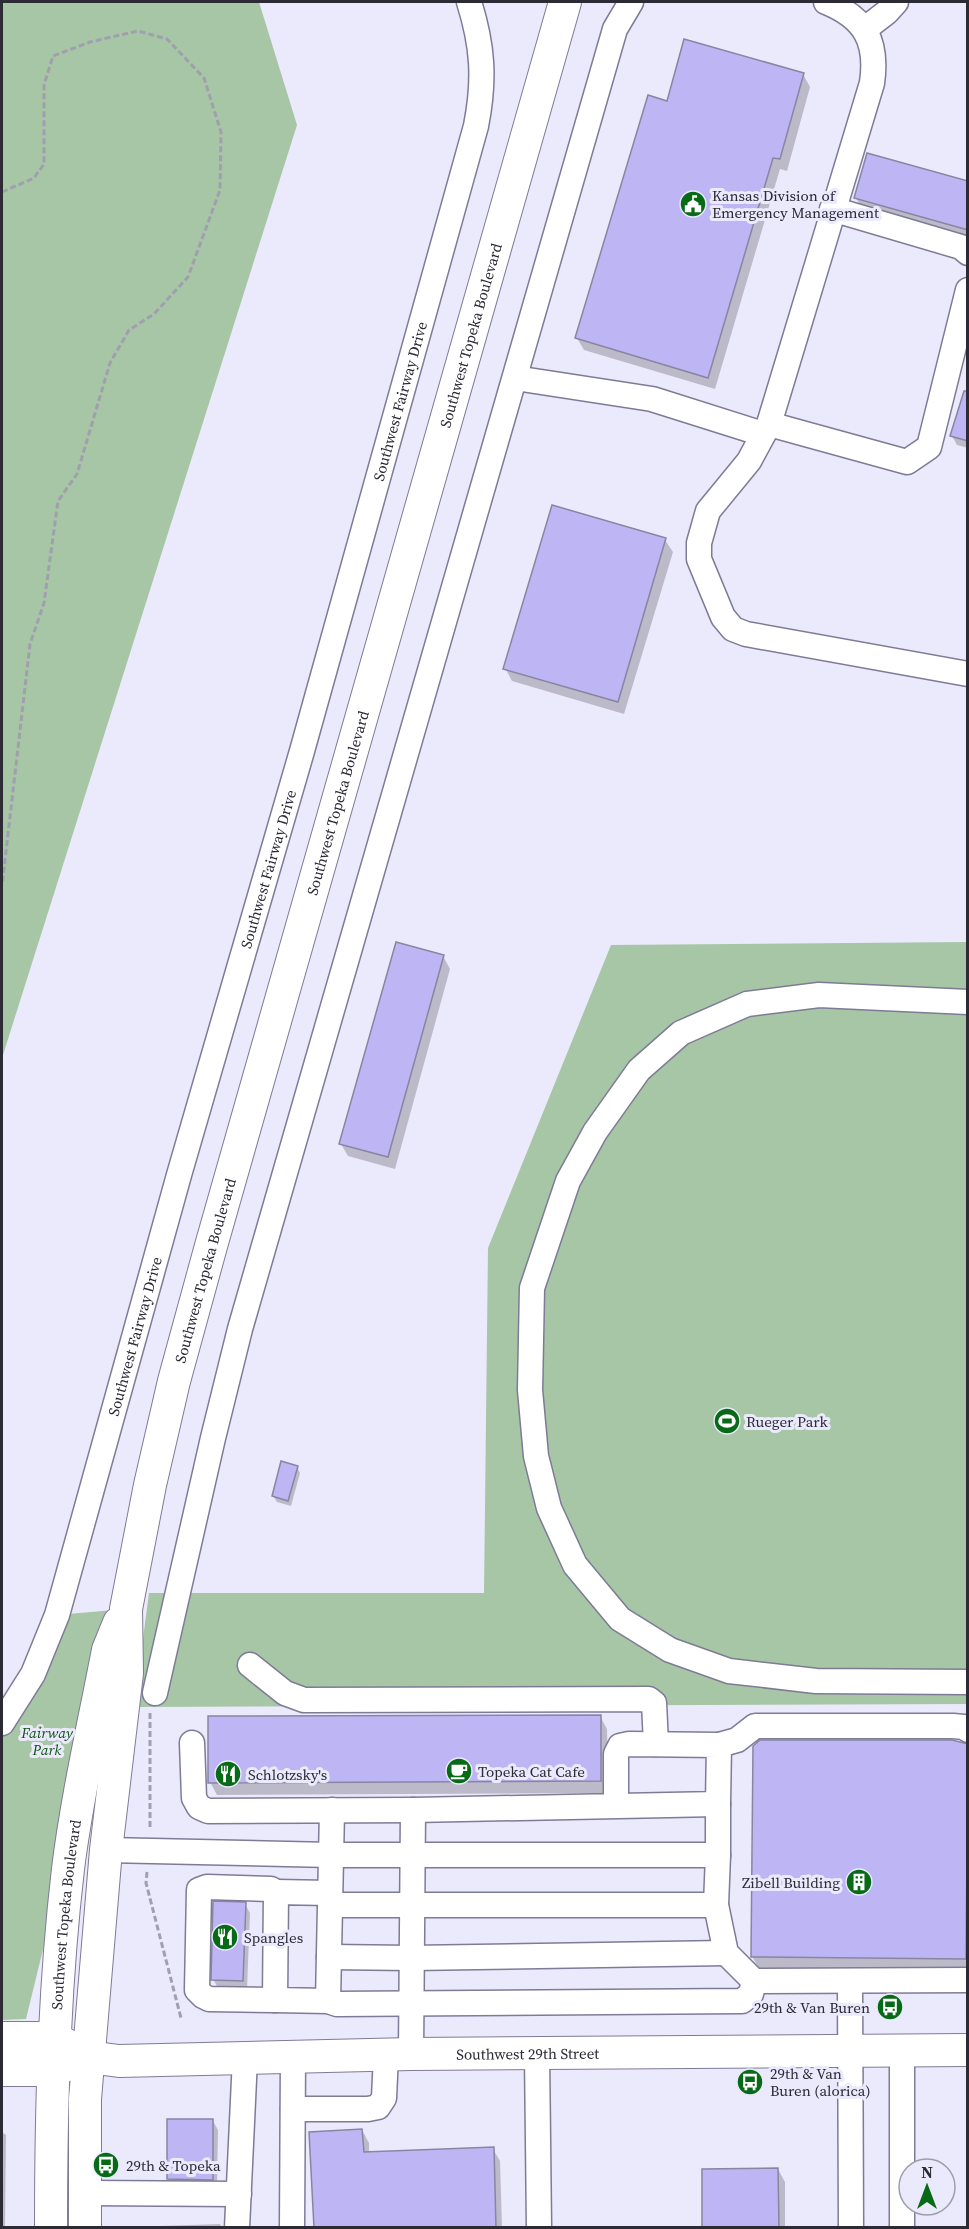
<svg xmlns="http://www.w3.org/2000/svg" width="969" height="2229" font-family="'Source Serif 4',serif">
  <rect width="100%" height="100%" fill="#ebe9fc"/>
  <g fill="#a6c6a5">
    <path d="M 2,2 L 259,2 L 297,125 L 2,1058 Z"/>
    <path d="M 967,942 L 967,1704 L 134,1707 L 149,1593 L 484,1593 L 488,1248 L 611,945 Z"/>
    <path d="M 126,1609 L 26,2019 L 2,2020 L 2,1723 L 57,1615 Z"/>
  </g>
  <g fill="#0003">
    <path d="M 803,74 L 810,87 L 787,171 L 780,169 L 715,389 L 584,350 L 577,338 L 668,103 Z"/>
    <path d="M 968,183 L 968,240 L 863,210 L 856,198 Z"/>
    <path d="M 968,383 L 968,448 L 957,445 L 952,436 Z"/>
    <path d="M 665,540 L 673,552 L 624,714 L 512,681 L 505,668 Z"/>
    <path d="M 443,956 L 450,969 L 395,1169 L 348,1156 L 341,1144 Z"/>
    <path d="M 297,1467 L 300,1473 L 291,1506 L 277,1502 L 273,1496 Z"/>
    <path d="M 600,1716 L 607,1729 L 608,1793 L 217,1795 L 210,1782 Z"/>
    <path d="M 968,1746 L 968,1971 L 759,1969 L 752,1956 Z"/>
    <path d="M 245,1904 L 250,1913 L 247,1989 L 218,1988 L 213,1979 Z"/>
    <path d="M 213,2121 L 218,2130 L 217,2188 L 173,2188 L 168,2179 Z"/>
    <path d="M 362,2130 L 369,2143 L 369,2153 L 493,2149 L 500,2161 L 502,2228 L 316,2228 Z"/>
    <path d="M 2,2132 L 6,2135 L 5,2228 L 2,2228 Z"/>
    <path d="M 778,2169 L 785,2182 L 785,2228 L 704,2228 Z"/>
    <path d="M 220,2224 L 222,2228 L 131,2228 L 131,2227 Z"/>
  </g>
  <g fill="#beb6f4" stroke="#8885a1" stroke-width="1.5">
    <path d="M 684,39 L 804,73 L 780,159 L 773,158 L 708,378 L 575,338 L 648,95 L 667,101 Z"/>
    <path d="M 867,153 L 968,181 L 968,230 L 854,198 Z"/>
    <path d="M 964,391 L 968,391 L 968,441 L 950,436 Z"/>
    <path d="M 552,505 L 666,538 L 618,702 L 503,669 Z"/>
    <path d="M 396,942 L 444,955 L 388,1157 L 339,1144 Z"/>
    <path d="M 281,1461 L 298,1466 L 288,1501 L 272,1496 Z"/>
    <path d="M 601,1715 L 601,1781 L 208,1783 L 208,1716 Z"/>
    <path d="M 760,1740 L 952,1740 L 968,1744 L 966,1959 L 751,1957 L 753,1746 Z"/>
    <path d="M 213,1901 L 246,1902 L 243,1981 L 211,1980 Z"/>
    <path d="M 167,2119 L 213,2119 L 213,2180 L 167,2179 Z"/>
    <path d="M 362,2129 L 364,2152 L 494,2147 L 496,2228 L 314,2228 L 309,2132 Z"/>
    <path d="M 778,2168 L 779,2228 L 702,2228 L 702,2169 Z"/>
  </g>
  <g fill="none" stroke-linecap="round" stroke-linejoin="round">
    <defs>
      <g id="minor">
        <path d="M 826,2 C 865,18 878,41 872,83 L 769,424 L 749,461 L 708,511 L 699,543 L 699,559 L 723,617 L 733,629 L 746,634 L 968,674"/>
        <path d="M 865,29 L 887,12 L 896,2"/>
        <path d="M 832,209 L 961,247 L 968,253"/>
        <path d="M 515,378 L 652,399 L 763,434"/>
        <path d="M 769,424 L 907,462 L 929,447 L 968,290"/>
        <path d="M 968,1002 L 819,995 L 747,1004 L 681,1033 L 639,1070 L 595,1132 L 568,1181 L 532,1288 L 530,1390 L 536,1456 L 549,1508 L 575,1565 L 620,1619 L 670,1650 L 729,1671 L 816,1681 L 968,1682"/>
        <path d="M 250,1665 L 285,1693 L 304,1700 L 649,1699 L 654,1703 L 656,1744"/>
        <path d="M 155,1693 L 213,1438 L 240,1329 L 615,29 L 631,2"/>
        <path id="s1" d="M 2,1723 L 33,1674 L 57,1615 L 179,1175 L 302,751 L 476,126 C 485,80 483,46 469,2"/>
        <path d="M 192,1743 L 194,1798 L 199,1807 L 208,1811 L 413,1810 L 718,1804 L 719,1745 L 629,1744 L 620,1746 L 616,1754 L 616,1806"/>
        <path d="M 719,1745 L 737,1740 L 755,1726 L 953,1726 L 964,1727 L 968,1730"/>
        <path d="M 106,1850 L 331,1855 L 718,1855 L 716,1905 L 726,1953 L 754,1981 L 968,1980"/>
        <path d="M 718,1855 L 718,1804"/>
        <path d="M 330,1893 L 276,1892 L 275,2000 L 328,2001 L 337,2004 L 742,2001 L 751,1994 L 754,1981"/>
        <path d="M 330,1905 L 716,1905"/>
        <path d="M 329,1957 L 412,1958 L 726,1953"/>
        <path d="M 850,1982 L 851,2228"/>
        <path d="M 275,2000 L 209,1999 L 203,1996 L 197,1990 L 199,1890 L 207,1887 L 271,1889 L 276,1892"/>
        <path d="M 328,2001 L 332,1810"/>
        <path d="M 411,2054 L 413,1810"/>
        <path d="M 537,2054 L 539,2228"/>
        <path d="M 293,2109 L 368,2109 L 378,2107 L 384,2098 L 386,2055"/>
        <path d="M 85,2193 L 239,2194"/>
        <path d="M 237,2228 L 245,2058"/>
        <path d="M 292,2228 L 293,2057"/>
        <path d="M 902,2228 L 902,2050"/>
      </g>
      <g id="major">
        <path id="s2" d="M 2,2038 L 54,2038 L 88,2057 L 119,2061 L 411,2054 L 968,2050"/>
        <path d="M 2,2070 L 52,2070 L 70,2064"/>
        <path id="s3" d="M 51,2228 C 51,2108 54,1989 68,1869 C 77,1796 94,1723 108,1650 L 119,1623"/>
        <path id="s4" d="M 85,2228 L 85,2099 L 106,1850 L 127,1673 L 126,1609 L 150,1485 L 174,1381 L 211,1246 L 565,2"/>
      </g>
    </defs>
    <use href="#minor" stroke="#7e7b96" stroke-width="27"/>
    <use href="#major" stroke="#7e7b96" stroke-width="34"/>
    <g stroke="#a19faf" stroke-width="3" stroke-dasharray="6 3" stroke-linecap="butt">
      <path d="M 2,192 L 34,178 L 44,164 L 44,85 L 53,56 L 90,42 L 138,31 L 167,39 L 204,78 L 221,132 L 220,190 L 188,277 L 154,314 L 129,330 L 110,363 L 77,474 L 58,501 L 44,603 L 30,644 L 2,886"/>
      <path d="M 150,1713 L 150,1829"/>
      <path d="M 147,1872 L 146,1883 L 181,2018"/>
    </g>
    <use href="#minor" stroke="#fff" stroke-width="24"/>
    <use href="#major" stroke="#fff" stroke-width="32"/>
  </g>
  <defs>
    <symbol id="civic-disc" viewBox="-11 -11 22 22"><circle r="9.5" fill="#076a16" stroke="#ebe9fc"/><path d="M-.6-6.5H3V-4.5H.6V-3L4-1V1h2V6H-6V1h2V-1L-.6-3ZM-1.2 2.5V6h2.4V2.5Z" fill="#fff"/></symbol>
    <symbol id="stadium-disc" viewBox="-11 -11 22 22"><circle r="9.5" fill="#076a16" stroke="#ebe9fc"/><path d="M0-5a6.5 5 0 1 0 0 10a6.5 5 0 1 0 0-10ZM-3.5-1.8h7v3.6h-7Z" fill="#fff"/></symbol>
    <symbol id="cafe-disc" viewBox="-11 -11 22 22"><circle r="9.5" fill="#076a16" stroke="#ebe9fc"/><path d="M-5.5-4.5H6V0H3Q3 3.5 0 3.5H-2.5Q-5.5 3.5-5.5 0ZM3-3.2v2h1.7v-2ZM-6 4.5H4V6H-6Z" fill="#fff"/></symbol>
    <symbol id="restaurant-disc" viewBox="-11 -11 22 22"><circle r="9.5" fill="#076a16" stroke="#ebe9fc"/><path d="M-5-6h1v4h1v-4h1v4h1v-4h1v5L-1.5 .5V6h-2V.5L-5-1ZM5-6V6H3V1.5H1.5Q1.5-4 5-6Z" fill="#fff"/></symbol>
    <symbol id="building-disc" viewBox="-11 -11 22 22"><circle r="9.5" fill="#076a16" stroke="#ebe9fc"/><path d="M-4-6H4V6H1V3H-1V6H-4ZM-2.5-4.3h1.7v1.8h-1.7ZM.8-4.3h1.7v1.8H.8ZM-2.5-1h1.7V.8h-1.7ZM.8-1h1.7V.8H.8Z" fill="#fff"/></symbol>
    <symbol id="bus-disc" viewBox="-11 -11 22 22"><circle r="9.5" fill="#076a16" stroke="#ebe9fc"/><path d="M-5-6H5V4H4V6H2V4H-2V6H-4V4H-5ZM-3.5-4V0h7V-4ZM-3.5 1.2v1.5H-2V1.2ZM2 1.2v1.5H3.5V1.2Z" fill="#fff"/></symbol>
  </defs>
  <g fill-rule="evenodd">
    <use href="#civic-disc" x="678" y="189" width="30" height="30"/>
    <use href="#stadium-disc" x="712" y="1406" width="30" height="30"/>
    <use href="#cafe-disc" x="444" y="1756" width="30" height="30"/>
    <use href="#restaurant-disc" x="213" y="1759" width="30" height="30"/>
    <use href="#building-disc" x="844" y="1867" width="30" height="30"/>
    <use href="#restaurant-disc" x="210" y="1922" width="30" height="30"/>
    <use href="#bus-disc" x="875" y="1992" width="30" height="30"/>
    <use href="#bus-disc" x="735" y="2067" width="30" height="30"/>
    <use href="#bus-disc" x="91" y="2150" width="30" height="30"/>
  </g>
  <g text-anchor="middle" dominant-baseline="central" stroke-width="6" stroke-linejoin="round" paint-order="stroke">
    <g font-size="15" fill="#2b2a35" stroke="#ebe9fc" text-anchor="start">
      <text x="712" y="195">Kansas Division of<tspan x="712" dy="17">Emergency Management</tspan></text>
      <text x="746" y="1421">Rueger Park</text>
      <text x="478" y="1771">Topeka Cat Cafe</text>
      <text x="248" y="1774">Schlotzsky's</text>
      <text x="840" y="1882" text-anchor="end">Zibell Building</text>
      <text x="244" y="1937">Spangles</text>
      <text x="870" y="2007" text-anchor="end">29th &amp; Van Buren</text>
      <text x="770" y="2073">29th &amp; Van<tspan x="770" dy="17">Buren (alorica)</tspan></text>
      <text x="126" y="2165">29th &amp; Topeka</text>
    </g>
    <g font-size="15" fill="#2b2a35" stroke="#ebe9fc">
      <text stroke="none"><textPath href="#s4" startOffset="1941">Southwest Topeka Boulevard</textPath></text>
      <text stroke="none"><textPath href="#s1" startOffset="1383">Southwest Fairway Drive</textPath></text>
      <text stroke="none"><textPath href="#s4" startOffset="1455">Southwest Topeka Boulevard</textPath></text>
      <text stroke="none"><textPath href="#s1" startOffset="897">Southwest Fairway Drive</textPath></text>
      <text stroke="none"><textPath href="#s4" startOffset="969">Southwest Topeka Boulevard</textPath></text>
      <text stroke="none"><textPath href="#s1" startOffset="411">Southwest Fairway Drive</textPath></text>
      <text stroke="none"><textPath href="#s3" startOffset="314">Southwest Topeka Boulevard</textPath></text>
      <text stroke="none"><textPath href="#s2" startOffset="531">Southwest 29th Street</textPath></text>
    </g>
    <g font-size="15" font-style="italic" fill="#0e5515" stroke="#ebe9fc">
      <text x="47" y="1732">Fairway<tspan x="47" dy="17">Park</tspan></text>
    </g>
  </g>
  <rect width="969" height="2229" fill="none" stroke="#2b2a35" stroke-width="6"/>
  <g transform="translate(927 2187)"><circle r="28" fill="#ebe9fc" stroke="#9e9dac" stroke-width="1.5"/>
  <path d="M0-4.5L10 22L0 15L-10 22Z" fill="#076a16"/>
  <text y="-9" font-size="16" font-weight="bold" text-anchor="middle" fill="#2b2a35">N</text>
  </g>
</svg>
